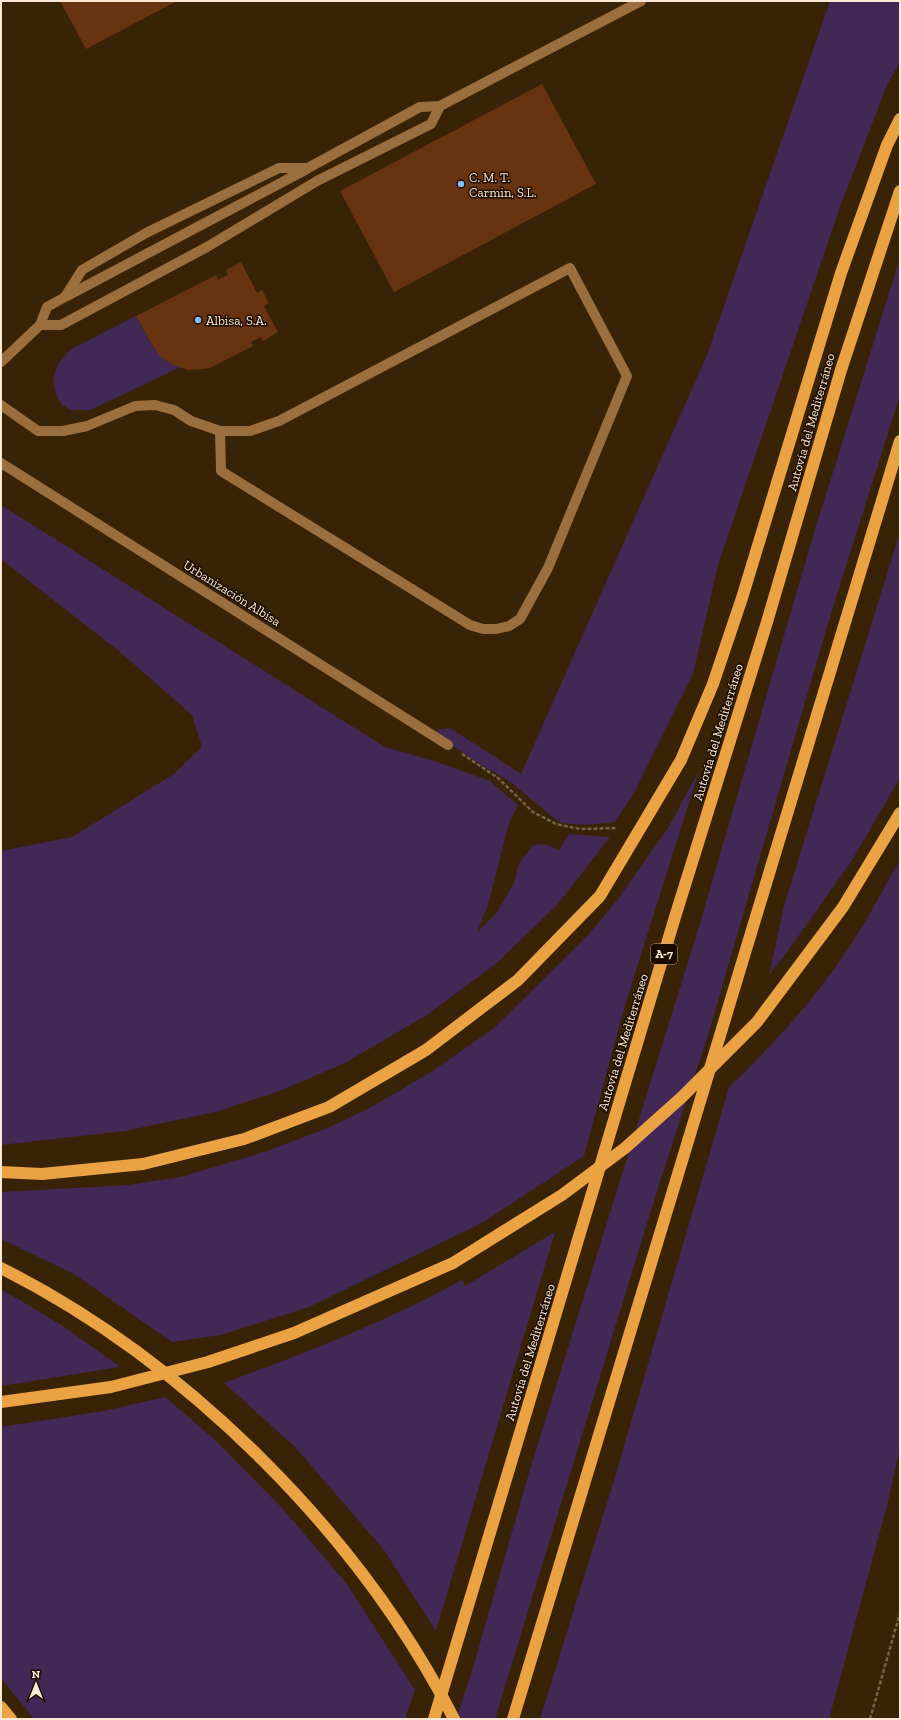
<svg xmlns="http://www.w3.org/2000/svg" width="901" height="1720" font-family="'Zilla Slab',serif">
  <rect width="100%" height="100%" fill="#382307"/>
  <g fill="#422855">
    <path d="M 830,1 L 900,1 L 900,62 L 887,85 L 840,207 L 718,565 L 693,674 L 634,793 L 615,822 L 585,825 L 563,823 L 555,819 L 509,781 L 478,763 L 443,739 L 436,733 L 438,730 L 450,728 L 521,774 L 707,355 Z"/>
    <path d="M 900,258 L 900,395 L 829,620 L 708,1035 L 656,1194 L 495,1719 L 456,1719 L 472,1671 L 529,1473 L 698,930 L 813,536 Z"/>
    <path d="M 136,316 C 147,336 156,360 180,367 L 91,410 L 71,410 L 61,404 L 55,391 L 53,378 L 59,363 L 71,349 Z"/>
    <path d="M 1,505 L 385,747 L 434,761 L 490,781 L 518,805 L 509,823 L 488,905 L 477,932 L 496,914 L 515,881 L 518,865 L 533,845 C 544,843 550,845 559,851 L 569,834 L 610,837 L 557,905 L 497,963 L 427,1015 L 343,1064 L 277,1092 L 215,1112 L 125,1131 L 1,1145 L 1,851 L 72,837 L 174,774 L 202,747 L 192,715 L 120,652 L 1,559 Z"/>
    <path d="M 900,532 L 900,778 L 851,862 L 787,952 L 769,975 L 784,906 Z"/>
    <path d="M 699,771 L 625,1005 L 584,1156 L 482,1223 L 309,1307 L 221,1335 L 172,1342 L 74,1274 L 1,1239 L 1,1192 L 128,1185 L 181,1177 L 264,1152 L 328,1128 L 375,1105 L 431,1072 L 493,1029 L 588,935 L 618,899 L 668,828 Z"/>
    <path d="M 900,860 L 900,1447 L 887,1506 L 829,1719 L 540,1719 L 615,1477 L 729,1087 C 773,1045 815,999 848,949 C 867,921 883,889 900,860 Z"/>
    <path d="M 555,1232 L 436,1631 L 384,1550 L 295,1447 L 224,1383 C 305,1353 386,1322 462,1280 L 465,1286 Z"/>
    <path d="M 1,1289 L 66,1328 L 120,1367 L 1,1386 Z"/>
    <path d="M 165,1397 L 215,1440 L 283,1509 L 346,1583 L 415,1690 L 405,1719 L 34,1719 L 1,1678 L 1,1427 L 104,1411 Z"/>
  </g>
  <g fill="#683311">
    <path d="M 60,1 L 177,1 L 86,49 Z"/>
    <path d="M 542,84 L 596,184 L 394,292 L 340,191 Z"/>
    <path d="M 241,262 L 257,293 L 262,290 L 269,303 L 264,306 L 278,332 L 263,341 L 261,337 L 251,342 L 253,346 L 210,368 L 204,369 L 188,370 L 173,365 L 160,356 L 151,343 L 136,316 L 216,275 L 218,280 L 228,275 L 226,270 Z"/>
  </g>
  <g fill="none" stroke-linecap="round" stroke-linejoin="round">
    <g stroke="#756148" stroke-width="2.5" stroke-dasharray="4 2" stroke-linecap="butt">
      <path d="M 462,754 L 498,778 L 533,812 L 556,824 L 580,829 L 617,828"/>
      <path d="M 870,1719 L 900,1613"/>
    </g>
    <g stroke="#9a6f3d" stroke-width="10">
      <path d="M 67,296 L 307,169"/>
      <path d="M 40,325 L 61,325 L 207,247 L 317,181 L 431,124 L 440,106"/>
      <path d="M 1,362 L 40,325 L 47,307 L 65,297 L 82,270 L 146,233 L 279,168 L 308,168 L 420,107 L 440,106 L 641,1"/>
      <path d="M 1,405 L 38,431 L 63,431 L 87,426 L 135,406 L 155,405 L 174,410 L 191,421 L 220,431 L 250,431 L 279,421 L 570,268 L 627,376 L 548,568 L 520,619 L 509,626 L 496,629 L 483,629 L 470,625 L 221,471 L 220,431"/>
    </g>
    <path stroke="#9a6f3d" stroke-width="10" d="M 1,463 L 448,745"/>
    <g stroke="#eba243" stroke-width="12">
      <path d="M 1,1172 L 42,1174 L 143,1164 L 244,1139 L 329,1107 L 426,1050 L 518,980 L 600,896 L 681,760 L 713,684 L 742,598 L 841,273 L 887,145 L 900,119"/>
      <path d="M 1,1268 C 186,1361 360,1534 454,1719"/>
      <path d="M 1,1402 L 111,1387 L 208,1362 L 294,1333 L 453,1263 L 562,1195 L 625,1148 L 682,1097 L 757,1022 L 843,907 L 900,813"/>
      <path d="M 1,1707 L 11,1719"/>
      <path d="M 434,1719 L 675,917 L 767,622 L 841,370 L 900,191"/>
      <path d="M 513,1719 L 900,441"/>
    </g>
  </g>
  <g fill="#80bdfa" stroke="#1c0c00" stroke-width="1.5">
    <circle cx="461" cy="184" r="4"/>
    <circle cx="198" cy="320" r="4"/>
  </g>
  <g text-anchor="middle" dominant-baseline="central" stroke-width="3" stroke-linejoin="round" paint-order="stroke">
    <rect fill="#1c0c00" stroke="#b9a795" stroke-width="1" x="651" y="944" width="26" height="20" rx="3"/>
    <g font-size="12" font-weight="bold" fill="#fce9d5">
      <text x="664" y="954">A-7</text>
    </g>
    <g font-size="13" fill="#fce9d5" stroke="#1c0c00" text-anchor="start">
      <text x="469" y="177">C. M. T.<tspan x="469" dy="15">Carmin, S.L.</tspan></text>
      <text x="206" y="320">Albisa, S.A.</text>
    </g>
    <g font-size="13" fill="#fce9d5" stroke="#1c0c00">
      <text transform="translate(811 422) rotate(-74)">Autovía del Mediterráneo</text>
      <text transform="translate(232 593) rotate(32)">Urbanización Albisa</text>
      <text transform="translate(718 732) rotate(-73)">Autovía del Mediterráneo</text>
      <text transform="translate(623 1042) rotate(-73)">Autovía del Mediterráneo</text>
      <text transform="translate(530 1352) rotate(-73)">Autovía del Mediterráneo</text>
    </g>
  </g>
  <rect width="901" height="1720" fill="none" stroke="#fce9d5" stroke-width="4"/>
  <g transform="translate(36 1684)" stroke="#1c0c00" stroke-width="3" paint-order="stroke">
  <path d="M0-3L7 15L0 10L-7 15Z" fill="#fce9d5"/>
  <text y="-6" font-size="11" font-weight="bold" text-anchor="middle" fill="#fce9d5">N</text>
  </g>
</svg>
